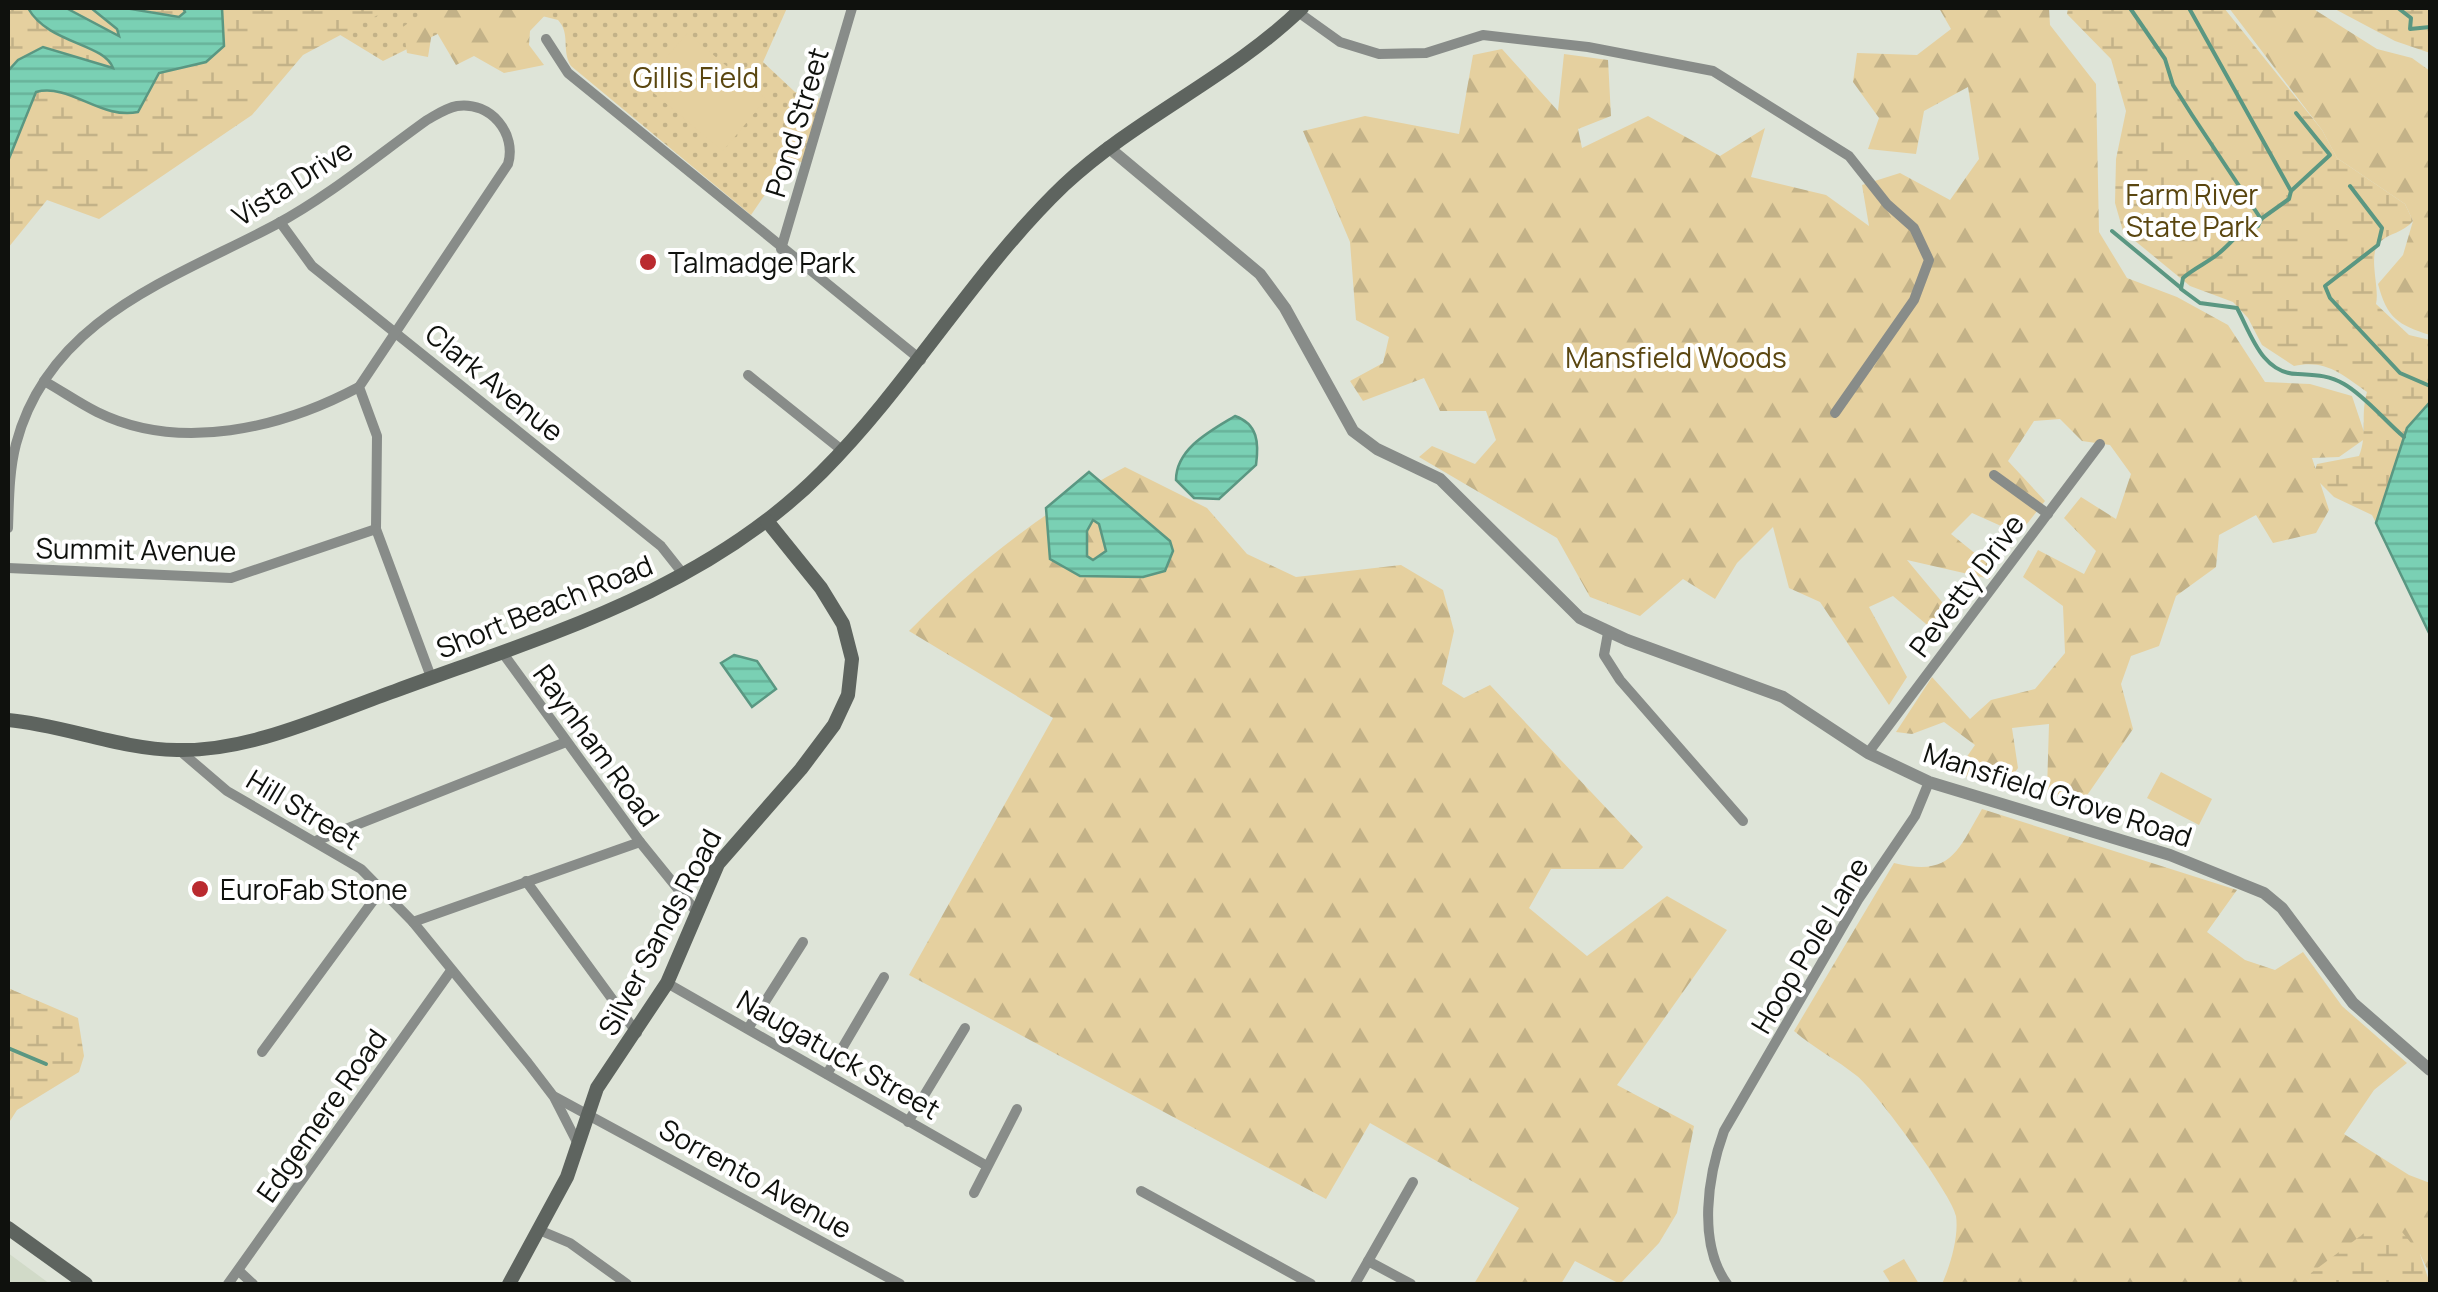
<svg xmlns="http://www.w3.org/2000/svg" width="2438" height="1292" font-family="Manrope,sans-serif">
  <defs>
    <pattern id="grass-dots" width="8" height="8" patternUnits="userSpaceOnUse" patternTransform="scale(2.5)"><rect width="8" height="8" fill="#e5d09f"/><path d="M2 2h.1M6 6h.1" fill="none" stroke="#c3b288" stroke-width="1.8" stroke-linecap="round"/></pattern>
    <pattern id="forest-firs" width="22" height="20" patternUnits="userSpaceOnUse" patternTransform="scale(2.5)"><rect width="22" height="20" fill="#e5d09f"/><path d="M5 1l3.5 6h-7zM16 11l3.5 6h-7z" fill="#c3b288"/></pattern>
    <pattern id="wetland-marsh" width="20" height="14" patternUnits="userSpaceOnUse" patternTransform="scale(2.5)"><rect width="20" height="14" fill="#e5d09f"/><path d="M1 5h8M5 5V1M11 12h8M15 12V8" fill="none" stroke="#c3b288"/></pattern>
    <pattern id="water-rules" width="6" height="5" patternUnits="userSpaceOnUse" patternTransform="scale(2.5)"><rect width="6" height="5" fill="#7ad0b4"/><path d="M0 2.5h6" fill="none" stroke="#68b29a"/></pattern>
  </defs>
  <rect width="100%" height="100%" fill="#dee4d8"/>
  <path fill="#d1dac8" d="M 8,1253 L 50,1284 L 8,1284 Z"/>
  <path fill="url(#grass-dots)" d="M 296,8 L 787,8 L 763,62 L 795,92 L 822,99 L 803,163 L 790,158 L 751,215 L 571,66 C 561,50 571,34 558,20 L 542,16 L 472,17 L 383,61 Z"/>
  <g fill="url(#forest-firs)">
    <path d="M 428,8 L 552,8 L 530,31 L 529,45 L 544,65 L 504,73 L 474,56 L 456,65 L 433,26 L 428,57 L 407,53 L 403,27 Z"/>
    <path d="M 1939,8 L 2049,8 L 2050,25 L 2096,84 L 2099,232 L 2127,278 L 2177,297 L 2228,325 L 2265,382 L 2310,384 L 2352,396 L 2366,438 L 2339,457 L 2312,458 L 2329,510 L 2316,533 L 2273,543 L 2256,515 L 2219,535 L 2216,567 L 2176,596 L 2159,646 L 2131,656 L 2121,684 L 2133,729 L 2081,804 L 2047,790 L 2049,724 L 2012,728 L 2018,768 L 2006,785 L 1955,774 L 1975,745 L 1944,722 L 1912,734 L 1896,732 L 1932,677 L 1970,719 L 1991,700 L 2035,689 L 2065,653 L 2063,606 L 2023,577 L 2038,550 L 2084,574 L 2096,551 L 2064,518 L 2081,497 L 2116,519 L 2131,474 L 2110,445 L 2082,441 L 2060,419 L 2034,421 L 2008,461 L 2045,501 L 2019,534 L 1972,513 L 1951,534 L 1987,563 L 1990,579 L 1907,560 L 1952,614 L 1939,635 L 1893,596 L 1869,607 L 1907,677 L 1889,705 L 1820,602 L 1789,588 L 1773,527 L 1737,563 L 1715,599 L 1683,579 L 1640,616 L 1590,597 L 1557,538 L 1419,457 L 1432,446 L 1475,464 L 1496,440 L 1486,411 L 1440,411 L 1424,378 L 1363,401 L 1350,381 L 1383,363 L 1389,337 L 1356,320 L 1350,242 L 1303,131 L 1365,116 L 1459,134 L 1473,55 L 1502,49 L 1558,111 L 1564,54 L 1608,60 L 1611,116 L 1578,129 L 1582,148 L 1648,116 L 1720,156 L 1765,128 L 1751,177 L 1826,195 L 1869,226 L 1862,185 L 1900,173 L 1950,200 L 1979,159 L 1968,87 L 1924,111 L 1916,154 L 1868,149 L 1879,118 L 1853,82 L 1857,53 L 1917,55 L 1951,29 Z"/>
    <path d="M 2229,8 L 2312,8 L 2377,49 L 2412,58 L 2430,71 L 2430,335 C 2398,325 2387,318 2378,284 L 2403,255 L 2413,221 L 2405,204 L 2337,158 L 2322,130 Z"/>
    <path d="M 1125,467 L 1207,508 L 1247,554 L 1296,577 L 1401,565 L 1443,590 L 1454,631 L 1442,684 L 1464,698 L 1490,685 L 1643,847 L 1623,869 L 1551,869 L 1529,908 L 1587,956 L 1667,896 L 1727,930 L 1617,1085 L 1694,1126 L 1677,1213 L 1659,1243 L 1620,1284 L 1575,1261 L 1561,1284 L 1474,1284 L 1519,1208 L 1370,1123 L 1326,1199 L 909,975 L 1053,718 L 909,631 C 973,566 1044,510 1125,467 Z"/>
    <path d="M 1982,809 L 2237,890 L 2207,932 L 2245,960 L 2275,970 L 2303,952 L 2342,1006 L 2407,1063 L 2374,1090 L 2344,1134 L 2409,1175 L 2430,1183 L 2430,1275 L 2420,1254 L 2312,1273 L 2308,1284 L 1942,1284 C 1950,1266 1959,1237 1956,1216 C 1953,1196 1875,1090 1857,1076 C 1837,1060 1814,1048 1794,1031 L 1894,863 C 1951,877 1957,852 1982,809 Z"/>
  </g>
  <g fill="url(#wetland-marsh)">
    <path d="M 8,8 L 391,8 L 303,55 L 252,115 L 99,219 L 47,200 L 8,248 Z"/>
    <path d="M 2068,8 L 2224,8 L 2322,130 L 2337,158 L 2405,204 L 2413,221 C 2403,233 2389,233 2380,242 C 2367,254 2380,287 2376,304 L 2409,335 L 2430,340 L 2430,402 L 2407,428 L 2376,523 L 2372,515 L 2334,497 L 2313,476 L 2317,464 L 2359,456 C 2368,433 2360,416 2367,392 C 2342,374 2325,359 2294,366 L 2262,345 L 2248,318 L 2233,302 L 2190,286 L 2123,231 L 2115,203 L 2116,159 L 2126,111 L 2111,59 L 2067,14 Z"/>
    <path d="M 2333,8 L 2430,8 L 2430,53 L 2395,41 Z"/>
    <path d="M 8,988 L 78,1018 L 84,1056 L 79,1072 L 17,1110 L 8,1124 Z"/>
    <path d="M 2367,1231 L 2402,1232 L 2420,1254 L 2430,1284 L 2308,1284 L 2311,1273 Z"/>
  </g>
  <g fill="#e5d09f">
    <path d="M 687,33 L 766,99 L 723,151 L 644,85 Z"/>
    <path d="M 2161,772 L 2212,799 L 2199,825 L 2147,798 Z"/>
    <path d="M 1904,1259 L 1919,1284 L 1891,1284 L 1883,1271 Z"/>
  </g>
  <g fill="url(#water-rules)" stroke="#5a9782" stroke-width="2.5" fill-rule="evenodd">
    <path d="M 28,8 L 66,8 L 119,36 L 117,29 L 91,8 L 125,8 L 179,17 L 185,12 L 183,8 L 222,8 L 224,46 L 206,62 L 159,73 L 138,112 C 101,120 70,83 36,92 L 8,161 L 8,71 L 18,60 L 43,47 L 113,68 C 104,43 48,44 28,8 Z"/>
    <path d="M 2430,402 L 2430,635 L 2376,523 L 2407,428 Z"/>
    <path d="M 1235,416 C 1258,424 1259,443 1256,465 L 1219,499 L 1194,498 L 1176,480 C 1176,448 1212,430 1235,416 Z"/>
    <path d="M 1089,472 L 1170,541 L 1173,551 L 1165,571 L 1143,577 L 1080,576 L 1050,559 L 1046,508 ZM 1093,520 L 1099,524 L 1106,551 L 1093,560 L 1087,556 L 1087,531 Z"/>
    <path d="M 734,655 L 757,661 L 776,689 L 752,707 L 721,663 Z"/>
  </g>
  <g fill="none" stroke-linecap="round" stroke-linejoin="round">
    <g stroke="#5a9782" stroke-width="4">
      <path d="M 2130,8 L 2165,59 L 2173,85 L 2192,115 L 2261,219 L 2258,226 C 2236,232 2234,241 2218,254 C 2207,263 2194,268 2183,278 L 2181,289 L 2200,303 L 2237,308 C 2251,334 2262,374 2298,374 C 2315,375 2329,375 2344,384 C 2365,396 2385,421 2404,437"/>
      <path d="M 2189,8 L 2291,191 L 2289,199 L 2261,219"/>
      <path d="M 2398,8 L 2411,18 L 2410,29 L 2430,27"/>
      <path d="M 2350,186 L 2382,228 L 2378,245 L 2325,286 L 2330,298 L 2400,373 L 2430,386"/>
      <path d="M 2291,191 L 2330,155 L 2296,113"/>
      <path d="M 2112,231 L 2181,288"/>
      <path d="M 8,1048 L 46,1064"/>
    </g>
    <g stroke="#888c89" stroke-width="10">
      <path d="M 1298,12 L 1340,42 L 1379,54 L 1426,53 L 1483,35 L 1588,47 L 1713,71 L 1849,156 L 1887,204 L 1914,228 L 1929,260 L 1914,300 L 1835,413"/>
      <path d="M 546,39 L 568,73 L 921,360"/>
      <path d="M 280,222 L 312,266 L 661,546 L 684,575"/>
      <path d="M 781,249 L 852,8"/>
      <path d="M 748,375 L 843,451"/>
      <path d="M 44,381 C 62,391 79,403 97,412 C 180,453 282,428 359,387"/>
      <path d="M 1994,475 L 2048,514"/>
      <path d="M 8,528 C 9,500 9,471 16,444 C 49,318 173,279 275,225 C 329,196 378,155 427,120 C 436,115 446,108 457,106 C 491,101 517,134 508,164 L 359,387 L 377,436 L 376,529 L 431,677"/>
      <path d="M 8,568 L 231,578 L 376,529"/>
      <path d="M 1608,633 L 1604,655 L 1620,680 L 1743,821"/>
      <path d="M 502,652 L 640,842 L 695,910"/>
      <path d="M 179,750 L 227,791 L 361,869 L 413,922 L 528,1063 L 554,1097 L 579,1146"/>
      <path d="M 1868,753 L 2100,444"/>
      <path d="M 318,840 L 566,742"/>
      <path d="M 526,881 L 637,1033"/>
      <path d="M 413,922 L 640,842"/>
      <path d="M 667,983 L 987,1166"/>
      <path d="M 749,1027 L 803,942"/>
      <path d="M 262,1052 L 381,890"/>
      <path d="M 827,1074 L 884,977"/>
      <path d="M 555,1097 L 900,1284"/>
      <path d="M 908,1122 L 965,1028"/>
      <path d="M 1141,1191 L 1311,1284"/>
      <path d="M 974,1193 L 1017,1109"/>
      <path d="M 539,1230 L 570,1243 L 627,1284"/>
      <path d="M 1368,1261 L 1411,1284"/>
      <path d="M 239,1271 L 253,1284"/>
      <path d="M 228,1284 L 450,972"/>
      <path d="M 1355,1284 L 1413,1182"/>
      <path d="M 1727,1284 C 1697,1242 1708,1175 1724,1131 L 1858,900 L 1915,816 L 1929,782"/>
    </g>
    <path stroke="#888c89" stroke-width="12" d="M 1108,147 L 1260,274 L 1285,308 L 1353,431 L 1377,449 L 1440,479 L 1580,618 L 1627,640 L 1783,697 L 1868,753 L 1929,782 L 2170,855 L 2264,893 L 2282,908 L 2353,1003 L 2430,1070"/>
    <g stroke="#5e645f" stroke-width="14">
      <path d="M 8,720 C 64,725 119,749 177,750 C 250,752 327,715 395,691 C 547,635 705,590 822,472 C 911,383 974,271 1064,185 C 1137,117 1231,77 1302,8"/>
      <path d="M 8,1228 L 86,1284"/>
      <path d="M 509,1284 L 567,1177 L 597,1088 L 667,983 L 718,864 L 801,769 L 834,725 L 848,695 L 852,659 L 843,624 L 821,588 L 767,521"/>
    </g>
  </g>
  <g fill="#ba2a2f" stroke="#fff" stroke-width="4">
    <circle cx="648" cy="262" r="10"/>
    <circle cx="200" cy="889" r="10"/>
  </g>
  <g text-anchor="middle" dominant-baseline="central" stroke-width="8" stroke-linejoin="round" paint-order="stroke">
    <g font-size="28" fill="#5a4610" stroke="#fff">
      <text x="696" y="77">Gillis Field</text>
      <text x="2192" y="194">Farm River<tspan x="2192" dy="32">State Park</tspan></text>
      <text x="1676" y="357">Mansfield Woods</text>
    </g>
    <g font-size="28" fill="#0f110d" stroke="#fff">
      <text transform="translate(796 122) rotate(-73)">Pond Street</text>
      <text transform="translate(292 182) rotate(-32)">Vista Drive</text>
      <text transform="translate(495 382) rotate(39)">Clark Avenue</text>
      <text transform="translate(136 549) rotate(1)">Summit Avenue</text>
      <text transform="translate(1966 585) rotate(-53)">Pevetty Drive</text>
      <text transform="translate(544 606) rotate(-22)">Short Beach Road</text>
      <text transform="translate(597 745) rotate(54)">Raynham Road</text>
      <text transform="translate(2058 794) rotate(18)">Mansfield Grove Road</text>
      <text transform="translate(304 809) rotate(31)">Hill Street</text>
      <text transform="translate(659 932) rotate(-62)">Silver Sands Road</text>
      <text transform="translate(1809 945) rotate(-59)">Hoop Pole Lane</text>
      <text transform="translate(839 1054) rotate(30)">Naugatuck Street</text>
      <text transform="translate(321 1115) rotate(-55)">Edgemere Road</text>
      <text transform="translate(756 1178) rotate(29)">Sorrento Avenue</text>
    </g>
    <g font-size="28" fill="#0f110d" stroke="#fff" text-anchor="start">
      <text x="668" y="262">Talmadge Park</text>
      <text x="220" y="889">EuroFab Stone</text>
    </g>
  </g>
  <rect width="2438" height="1292" fill="none" stroke="#0f110d" stroke-width="20"/>
</svg>
